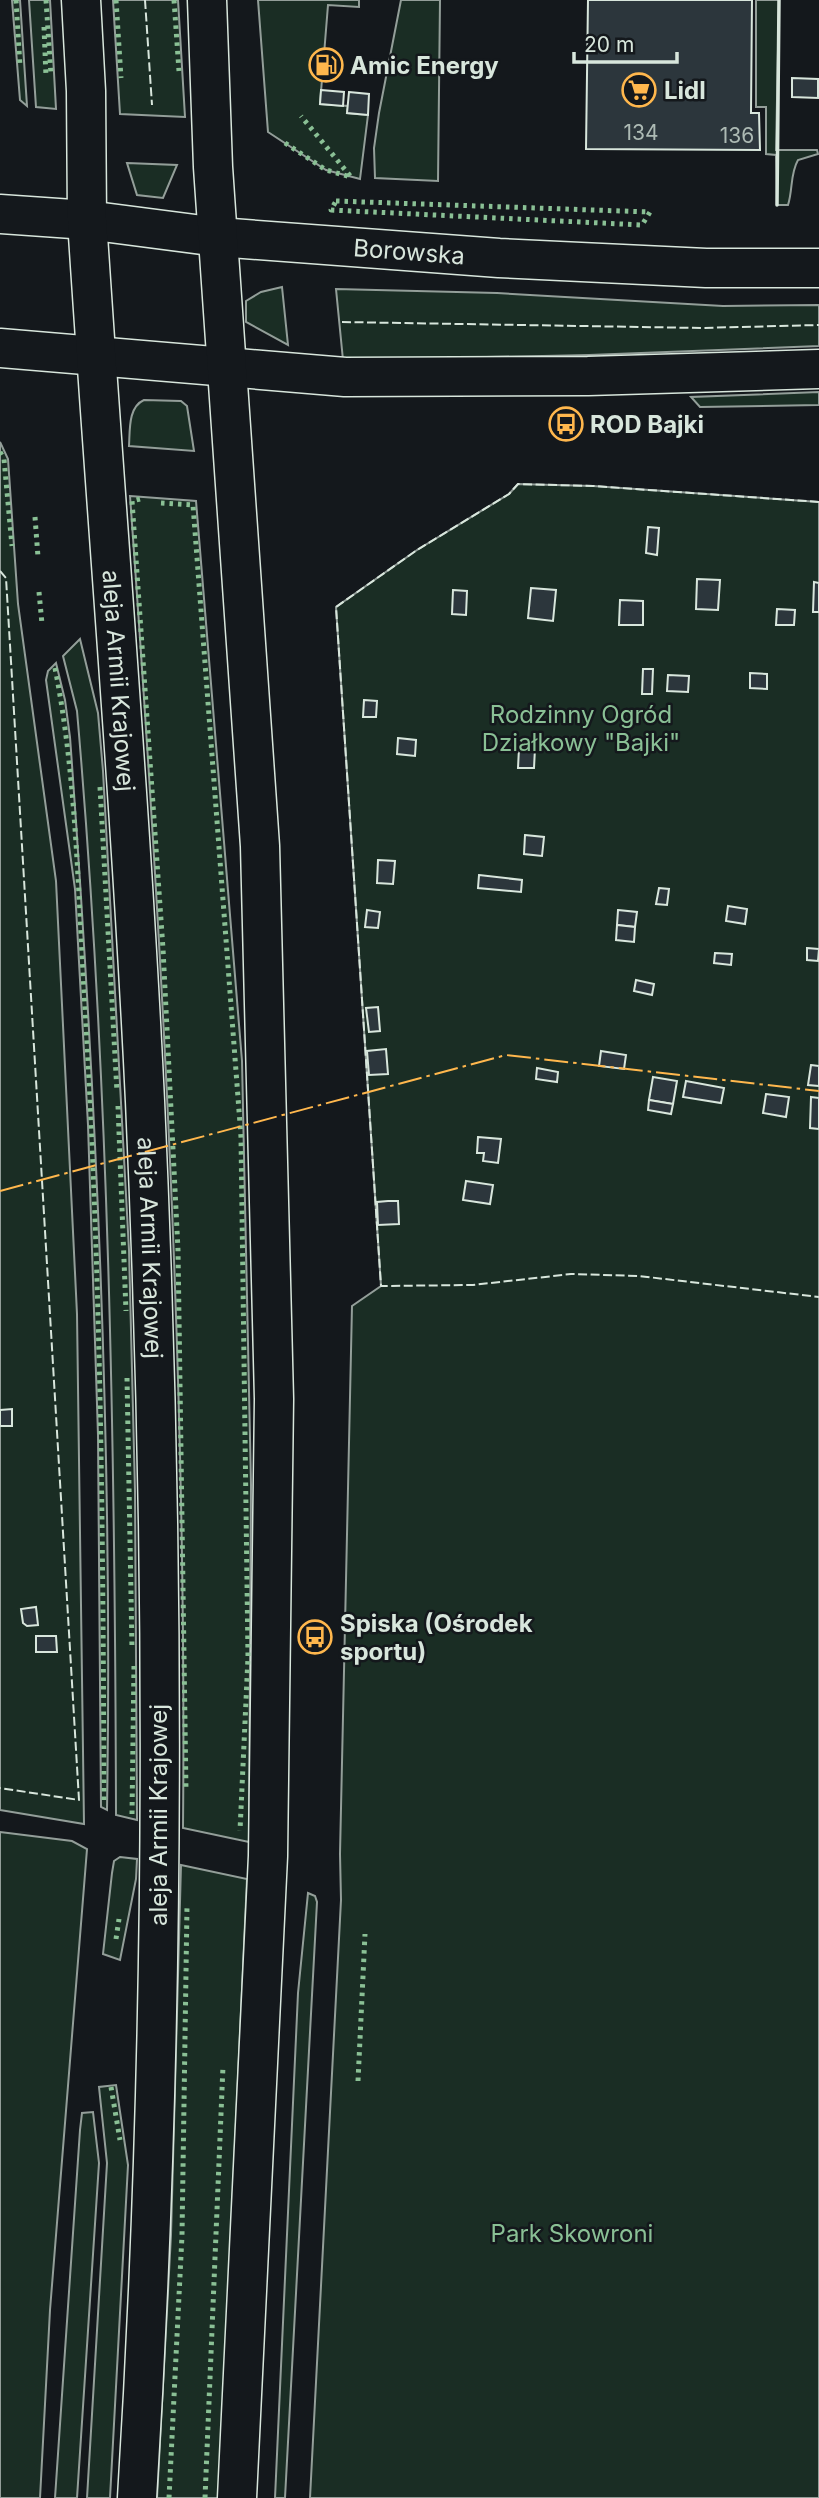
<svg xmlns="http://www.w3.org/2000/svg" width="819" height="2498" font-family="Inter,sans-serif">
  <rect width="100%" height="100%" fill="#14181c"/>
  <g fill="#1a2d24" stroke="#939e99" stroke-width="2">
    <path d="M 12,0 L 20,0 L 27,106 L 20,100 Z"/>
    <path d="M 29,0 L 50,0 L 56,109 L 36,107 Z"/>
    <path d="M 113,0 L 178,0 L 185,117 L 120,114 Z"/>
    <path d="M 258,0 L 359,0 L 359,7 L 328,5 L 320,104 L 348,106 L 347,113 L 368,115 L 360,179 L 326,170 L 268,132 Z"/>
    <path d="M 401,0 L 440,0 L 438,181 L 375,178 L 374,148 L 379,113 Z"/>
    <path d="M 756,0 L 779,0 L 776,150 L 817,150 L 818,154 L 798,160 C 790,174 793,189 788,205 L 777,205 L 776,155 L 766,154 L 766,107 L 756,107 Z"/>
    <path d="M 127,163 L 177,165 L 163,198 L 137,195 Z"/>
    <path d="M 282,287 L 288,345 L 246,322 L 246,301 L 261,292 Z"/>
    <path d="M 336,289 L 497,293 L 723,306 L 819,305 L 819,346 L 589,355 L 343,360 Z"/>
    <path d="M 819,392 L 819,405 L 700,407 L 691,397 Z"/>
    <path d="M 144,400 L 181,401 L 187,406 L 194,451 L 129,446 C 130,430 128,407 144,400 Z"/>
    <path d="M 0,442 L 8,459 L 18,604 L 56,881 L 77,1314 L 84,1824 L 0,1810 Z"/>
    <path d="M 518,484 L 593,486 L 819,502 L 819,2498 L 310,2498 L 341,1900 L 340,1854 L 352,1306 L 381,1286 L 336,607 L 417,550 L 509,494 Z"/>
    <path d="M 130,496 L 196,501 L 242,1061 L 251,1485 L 249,1842 L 183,1828 C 187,1383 162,939 130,496 Z"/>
    <path d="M 80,639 L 98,713 L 103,771 L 129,1250 L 135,1491 L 137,1820 L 116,1815 C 115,1447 109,1078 77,711 L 63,656 Z"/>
    <path d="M 56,663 L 65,700 L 70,737 C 96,1093 113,1452 107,1810 L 101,1807 L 98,1435 L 88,1125 L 75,889 L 46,680 L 48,671 Z"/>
    <path d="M 0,1832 L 72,1841 L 87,1849 L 50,2310 L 40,2498 L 0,2498 Z"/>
    <path d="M 120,1857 L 137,1859 L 136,1879 L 120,1960 L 103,1954 L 112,1873 L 114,1861 Z"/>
    <path d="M 181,1865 L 247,1879 L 219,2498 L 157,2498 L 171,2235 Z"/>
    <path d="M 308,1893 L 315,1896 L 317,1902 L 285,2498 L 275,2498 L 298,1993 Z"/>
    <path d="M 116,2085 L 128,2165 L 110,2498 L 87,2498 L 107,2163 L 99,2087 Z"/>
    <path d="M 93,2112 L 99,2163 L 77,2498 L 55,2498 L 80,2130 L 82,2113 Z"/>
  </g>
  <g fill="#2c363c" stroke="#d8e6dc" stroke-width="2">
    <path d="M 588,0 L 752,0 L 751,113 L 759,113 L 760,150 L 586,149 Z"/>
    <path d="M 792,78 L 818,79 L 818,98 L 792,97 Z"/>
    <path d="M 321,90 L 344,92 L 343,106 L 320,104 Z"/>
    <path d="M 349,92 L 369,94 L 368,115 L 347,113 Z"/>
    <path d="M 648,527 L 659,528 L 657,555 L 646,553 Z"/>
    <path d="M 697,579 L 720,580 L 718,610 L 696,609 Z"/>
    <path d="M 814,582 L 819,583 L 819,612 L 813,612 Z"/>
    <path d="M 531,588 L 556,590 L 553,621 L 528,618 Z"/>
    <path d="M 453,590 L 467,591 L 466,615 L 452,614 Z"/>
    <path d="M 620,600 L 643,601 L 643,625 L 619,625 Z"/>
    <path d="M 777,609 L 795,610 L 794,625 L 776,625 Z"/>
    <path d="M 643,669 L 653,669 L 652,694 L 642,694 Z"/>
    <path d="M 750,673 L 767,674 L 767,689 L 750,688 Z"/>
    <path d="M 668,675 L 689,676 L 688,692 L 667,691 Z"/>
    <path d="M 364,700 L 377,701 L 376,717 L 363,717 Z"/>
    <path d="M 398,738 L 416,740 L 415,756 L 397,754 Z"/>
    <path d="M 519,748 L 535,748 L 534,768 L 518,768 Z"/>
    <path d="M 525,835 L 544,837 L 542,856 L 524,854 Z"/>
    <path d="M 378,860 L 395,861 L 393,884 L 377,883 Z"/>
    <path d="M 479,875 L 522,880 L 521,892 L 478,888 Z"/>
    <path d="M 659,888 L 669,889 L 667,905 L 656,904 Z"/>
    <path d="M 728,906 L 747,909 L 745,924 L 726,921 Z"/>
    <path d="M 367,910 L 380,912 L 378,928 L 365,927 Z"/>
    <path d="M 618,910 L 637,912 L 635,927 L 617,925 Z"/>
    <path d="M 617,925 L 635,927 L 634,942 L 616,940 Z"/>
    <path d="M 807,948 L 819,949 L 818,961 L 807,960 Z"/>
    <path d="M 715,953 L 732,954 L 731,965 L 714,963 Z"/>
    <path d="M 636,980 L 654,984 L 652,995 L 634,991 Z"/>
    <path d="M 378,1007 L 380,1031 L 369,1032 L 366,1008 Z"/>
    <path d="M 386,1049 L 388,1074 L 369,1075 L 367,1051 Z"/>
    <path d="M 601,1051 L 626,1055 L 624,1069 L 599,1066 Z"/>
    <path d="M 811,1065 L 819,1066 L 819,1086 L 808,1085 Z"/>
    <path d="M 537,1068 L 558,1072 L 557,1082 L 536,1079 Z"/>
    <path d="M 653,1077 L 677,1081 L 673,1104 L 649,1100 Z"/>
    <path d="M 686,1081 L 724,1088 L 721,1103 L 683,1097 Z"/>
    <path d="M 766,1094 L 789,1097 L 786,1117 L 763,1113 Z"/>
    <path d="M 811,1097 L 819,1098 L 819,1129 L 810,1128 Z"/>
    <path d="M 649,1100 L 673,1104 L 671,1114 L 648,1110 Z"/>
    <path d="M 478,1137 L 501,1139 L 498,1163 L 483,1161 L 484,1153 L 477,1153 Z"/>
    <path d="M 466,1181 L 493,1185 L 490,1204 L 463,1200 Z"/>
    <path d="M 388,1201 L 398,1201 L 399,1224 L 378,1225 L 377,1202 Z"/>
    <path d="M 12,1409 L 12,1426 L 0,1426 L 0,1410 Z"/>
    <path d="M 36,1607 L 38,1625 L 27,1626 L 23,1623 L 21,1609 Z"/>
    <path d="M 36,1636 L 56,1636 L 57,1652 L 36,1652 Z"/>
  </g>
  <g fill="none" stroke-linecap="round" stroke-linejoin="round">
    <defs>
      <g id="secondary">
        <path id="s1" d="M 0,214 L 87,220 L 218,237 L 499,258 L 706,268 L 819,268"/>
        <path d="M 0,348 L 345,377 L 588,376 L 819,369"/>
      </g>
      <g id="primary">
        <path id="s2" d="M 81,0 L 86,91 L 87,220 C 106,514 131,807 145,1101 C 166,1566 166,2033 137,2498"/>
        <path d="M 207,0 L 213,167 L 260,846 L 274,1399 L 268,1856 L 237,2498"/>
      </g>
    </defs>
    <use href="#secondary" stroke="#d8e6dc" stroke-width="41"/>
    <use href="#primary" stroke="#d8e6dc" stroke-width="41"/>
    <use href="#secondary" stroke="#14181c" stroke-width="38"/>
    <use href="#primary" stroke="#14181c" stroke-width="38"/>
    <g stroke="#8ac095" stroke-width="5" stroke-dasharray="3.5 5" stroke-linecap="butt">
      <path d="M 16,0 L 20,66"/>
      <path d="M 46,0 L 51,75"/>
      <path d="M 116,0 L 121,78"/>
      <path d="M 174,0 L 179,71"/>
      <path d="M 44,27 L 46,77"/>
      <path d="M 285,143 L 326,170 L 351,177 L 301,116"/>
      <path d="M 336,201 L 650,212 L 642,225 L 331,210 Z"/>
      <path d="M 0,452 L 4,459 L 12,546"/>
      <path d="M 140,499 L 132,501 L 163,949 L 178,1250 L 186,1791"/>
      <path d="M 161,503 L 193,505 L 241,1137 L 248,1657 L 240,1831"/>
      <path d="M 35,517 L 38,557"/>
      <path d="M 39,592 L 42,624"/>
      <path d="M 55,668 C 77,779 78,896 85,1009 C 101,1274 103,1539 104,1804"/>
      <path d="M 100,787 L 117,1092"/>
      <path d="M 118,1106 L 126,1311"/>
      <path d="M 127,1378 L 132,1649"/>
      <path d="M 132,1814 L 134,1665"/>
      <path d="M 116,1939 L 119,1919"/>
      <path d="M 358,2081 L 365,1934"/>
      <path d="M 111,2087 L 120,2140"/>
      <path d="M 169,2498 L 182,2235 L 187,1906"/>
      <path d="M 205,2498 L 223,2066"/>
    </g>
    <g stroke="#d8e6dc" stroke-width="2" stroke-dasharray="9 3.5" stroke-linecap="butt">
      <path d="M 145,0 L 152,105"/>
      <path d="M 342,322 L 701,328 L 819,325"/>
      <path d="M 819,502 L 593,486 L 518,484 L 509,494 L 417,550 L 336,607 L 381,1286 L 473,1285 L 571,1274 L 639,1276 L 819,1297"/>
      <path d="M 0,571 L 6,578 L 79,1800 L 0,1788"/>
    </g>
    <path stroke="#d8e6dc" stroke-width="3.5" d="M 777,205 L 779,0"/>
    <path stroke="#ffb74d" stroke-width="2" stroke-dasharray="24 5 3.5 5" stroke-linecap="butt" d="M 0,1191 L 506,1055 L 819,1091"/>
  </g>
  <defs>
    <symbol id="fuel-ring" viewBox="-11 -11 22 22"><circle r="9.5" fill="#14181c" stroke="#ffb74d" stroke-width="1.5"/><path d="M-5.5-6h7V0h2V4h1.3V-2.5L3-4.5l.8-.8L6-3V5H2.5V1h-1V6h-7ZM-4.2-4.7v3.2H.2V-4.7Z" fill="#ffb74d"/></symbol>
    <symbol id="supermarket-ring" viewBox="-11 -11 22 22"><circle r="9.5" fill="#14181c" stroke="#ffb74d" stroke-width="1.5"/><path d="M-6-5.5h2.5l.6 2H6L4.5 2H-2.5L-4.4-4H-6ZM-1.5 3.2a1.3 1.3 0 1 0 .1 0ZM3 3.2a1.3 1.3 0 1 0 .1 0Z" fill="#ffb74d"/></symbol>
    <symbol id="bus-ring" viewBox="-11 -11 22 22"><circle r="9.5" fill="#14181c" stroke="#ffb74d" stroke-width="1.5"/><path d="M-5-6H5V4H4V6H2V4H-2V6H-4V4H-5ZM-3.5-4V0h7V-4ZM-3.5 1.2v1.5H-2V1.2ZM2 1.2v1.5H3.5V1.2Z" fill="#ffb74d"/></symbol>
  </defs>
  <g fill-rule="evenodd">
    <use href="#fuel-ring" x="307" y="46" width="38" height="38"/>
    <use href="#supermarket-ring" x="620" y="71" width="38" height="38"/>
    <use href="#bus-ring" x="547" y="405" width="38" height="38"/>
    <use href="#bus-ring" x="296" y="1618" width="38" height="38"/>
  </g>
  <g text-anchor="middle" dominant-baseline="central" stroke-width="5" stroke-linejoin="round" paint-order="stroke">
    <g font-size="21" fill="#adbab4">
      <text x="641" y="132">134</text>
      <text x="737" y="135">136</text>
    </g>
    <g font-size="24" font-weight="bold" fill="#d8e6dc" stroke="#14181c" text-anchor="start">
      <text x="350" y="65">Amic Energy</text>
      <text x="664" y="90">Lidl</text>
      <text x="590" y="424">ROD Bajki</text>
      <text x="340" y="1623">Spiska (Ośrodek<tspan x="340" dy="28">sportu)</tspan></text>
    </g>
    <g font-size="24" fill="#d8e6dc" stroke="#14181c">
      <text stroke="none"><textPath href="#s1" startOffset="411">Borowska</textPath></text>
      <text stroke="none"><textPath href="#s2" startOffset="682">aleja Armii Krajowej</textPath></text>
      <text stroke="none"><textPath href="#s2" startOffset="1250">aleja Armii Krajowej</textPath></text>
      <text transform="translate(158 1815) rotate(-90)">aleja Armii Krajowej</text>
    </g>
    <g font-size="24" fill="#8ac095" stroke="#14181c">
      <text x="581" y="714">Rodzinny Ogród<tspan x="581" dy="28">Działkowy "Bajki"</tspan></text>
      <text x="572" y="2233">Park Skowroni</text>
    </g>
  </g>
  <path d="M574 52v10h103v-10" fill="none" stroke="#d8e6dc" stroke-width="3.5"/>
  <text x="584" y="52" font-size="21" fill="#d8e6dc" stroke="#14181c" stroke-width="5" paint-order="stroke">20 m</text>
</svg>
